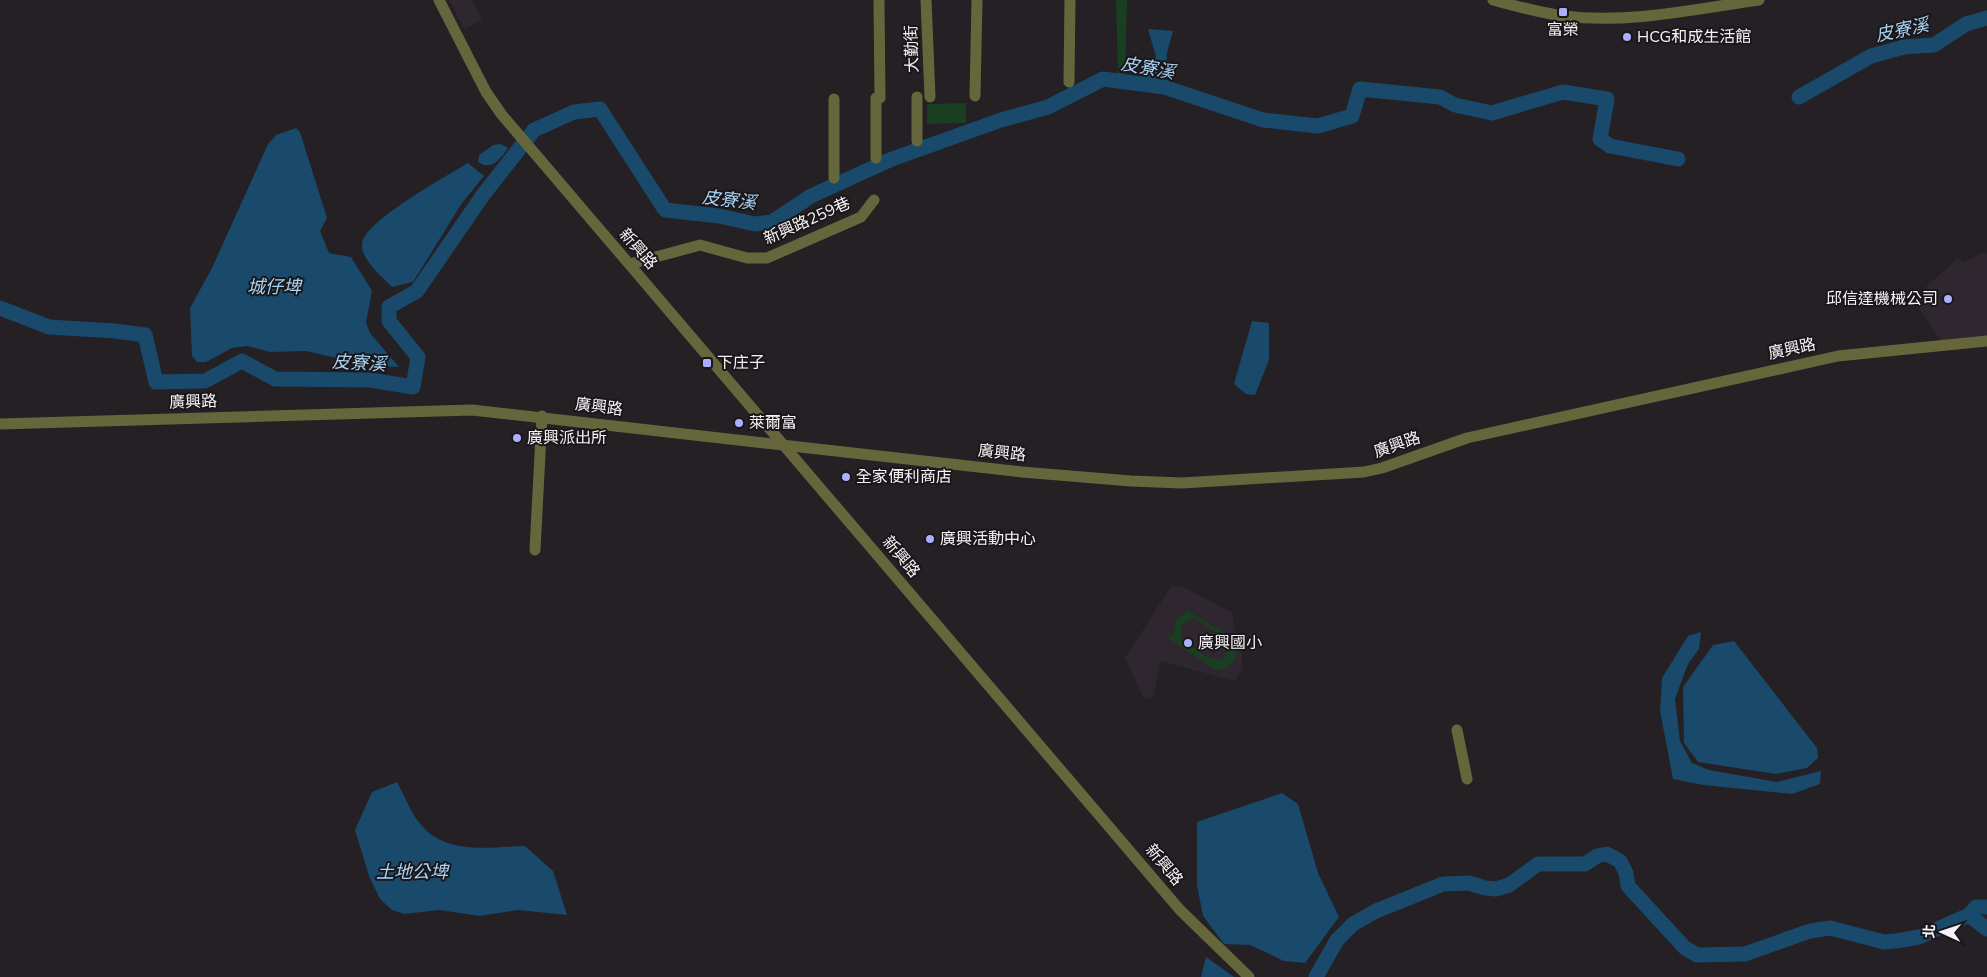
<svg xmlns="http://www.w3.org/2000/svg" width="1987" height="977" font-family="'Nunito Sans','Noto Sans TC',sans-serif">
  <rect width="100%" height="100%" fill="#242023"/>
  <g fill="#2f272f">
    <path d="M 449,0 L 472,0 L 482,20 L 464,29 Z"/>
    <path d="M 1985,251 L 1987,254 L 1987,337 L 1943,344 L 1913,299 L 1958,258 L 1963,263 Z"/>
    <path d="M 1172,585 L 1183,587 L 1233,613 L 1234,629 L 1239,637 L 1242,649 L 1242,669 L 1234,681 L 1161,661 L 1153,697 L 1144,699 L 1125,658 Z"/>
  </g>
  <g fill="#1a3e20" fill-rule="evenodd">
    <path d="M 1116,0 L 1127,0 L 1125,75 L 1118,75 Z"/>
    <path d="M 966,103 L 966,123 L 927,124 L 927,104 Z"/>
    <path d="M 1188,611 L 1235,639 C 1240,655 1234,669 1216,670 L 1168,638 L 1170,634 L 1173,636 L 1176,620 ZM 1194,618 L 1225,638 L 1229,649 L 1225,658 C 1211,665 1193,646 1181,638 L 1181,625 Z"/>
  </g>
  <g fill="#19496b">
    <path d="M 1148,29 L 1173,31 L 1167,53 L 1166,72 L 1157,80 L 1142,77 L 1156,57 Z"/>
    <path d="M 296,128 L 300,132 L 327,218 L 320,231 L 329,253 L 351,257 L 372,291 L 366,322 L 370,333 L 399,367 L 372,366 L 306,351 L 270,352 L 247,346 L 232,348 L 206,362 L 197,362 L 192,356 L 190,308 L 212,268 L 268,144 L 276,135 Z"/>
    <path d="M 501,144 L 508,148 C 501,159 491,171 478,162 L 479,155 L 493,145 Z"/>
    <path d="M 468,163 L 484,176 L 462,203 L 413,282 L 392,287 C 382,277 360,258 362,244 C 364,221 447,176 468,163 Z"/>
    <path d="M 1252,321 L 1269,323 L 1269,360 L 1255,395 L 1246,394 L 1234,384 Z"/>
    <path d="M 1701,632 L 1699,649 L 1688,664 L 1675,699 L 1680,741 L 1692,763 L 1709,770 L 1777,782 L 1821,771 L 1820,784 L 1792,794 L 1703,785 L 1673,779 L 1660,711 L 1662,678 L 1688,636 Z"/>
    <path d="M 1734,641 L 1817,748 L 1818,758 L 1807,768 L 1776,774 L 1698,762 L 1684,743 L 1683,687 L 1713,645 Z"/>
    <path d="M 397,782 C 405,796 411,814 422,826 C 447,855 491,847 525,846 L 553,871 L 567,915 L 518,910 L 479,916 L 440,910 L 404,914 L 392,910 L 380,899 L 369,876 L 355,830 L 372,792 Z"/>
    <path d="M 1282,793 L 1298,804 L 1318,873 L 1339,917 L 1305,963 L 1284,961 L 1250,945 L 1224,944 L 1203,916 L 1197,885 L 1197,822 Z"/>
    <path d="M 1206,957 L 1234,977 L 1201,977 Z"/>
  </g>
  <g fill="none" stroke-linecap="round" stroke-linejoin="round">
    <g stroke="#19496b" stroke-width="15">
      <path d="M 1799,97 L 1871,56 L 1904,47 L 1934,45 L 1966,24 L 1987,18"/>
      <path d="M 0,308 L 49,327 L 115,331 L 145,335 L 156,382 L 205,381 L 242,361 L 275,379 L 370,380 L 413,387 L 418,357 L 389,321 L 389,307 L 417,291 L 483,195 L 534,130 L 574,112 L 600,109 L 665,210 L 719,216 L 755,224 L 772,222 L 811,196 L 892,159 L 1001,120 L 1048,107 L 1103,79 L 1164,87 L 1263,120 L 1318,126 L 1352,116 L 1360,89 L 1440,97 L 1455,105 L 1492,113 L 1563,92 L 1607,99 L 1600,139 L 1610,146 L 1678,159"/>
      <path d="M 1969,915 L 1976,907 L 1987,907"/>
      <path d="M 1316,977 L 1337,940 L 1353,924 L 1376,911 L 1443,884 L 1469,883 L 1485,888 L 1496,889 L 1509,885 L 1538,864 L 1585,864 L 1597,856 L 1607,854 L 1620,861 L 1626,873 L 1628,886 L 1685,948 L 1697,955 L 1745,954 L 1810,931 L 1830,928 L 1884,942 L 1896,941 L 1919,937 L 1969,915 L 1987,929"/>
    </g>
    <g stroke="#66663c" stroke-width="11">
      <path d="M 439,0 L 486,92 L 502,115 L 1180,910 L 1249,977"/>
      <path d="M 926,0 L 930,97"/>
      <path d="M 1493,0 C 1516,6 1540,13 1564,16 C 1629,24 1695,9 1759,0"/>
      <path d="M 879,1 L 880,98"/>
      <path d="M 1069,82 L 1070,0"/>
      <path d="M 975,96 L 977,0"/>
      <path d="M 876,98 L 876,158"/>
      <path d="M 834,99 L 834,178"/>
      <path d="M 917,141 L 917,97"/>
      <path d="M 630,264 L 700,245 L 747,258 L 767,258 L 861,217 L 874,200"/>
      <path d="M 0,424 L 472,410 L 1022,472 L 1131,481 L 1182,483 L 1364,472 L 1382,468 L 1467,438 L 1838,356 L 1987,341"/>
      <path d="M 535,550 L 542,416"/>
      <path d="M 1457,730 L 1467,779"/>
    </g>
  </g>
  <g fill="#acaffb" stroke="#1a171a" stroke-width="2">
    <rect x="1558" y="7" width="10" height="10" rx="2.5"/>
    <circle cx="1627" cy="37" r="5"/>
    <circle cx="1948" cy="299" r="5"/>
    <rect x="702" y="358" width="10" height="10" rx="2.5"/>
    <circle cx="739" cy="423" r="5"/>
    <circle cx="517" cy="438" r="5"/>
    <circle cx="846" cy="477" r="5"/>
    <circle cx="930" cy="539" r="5"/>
    <circle cx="1188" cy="643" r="5"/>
  </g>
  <g text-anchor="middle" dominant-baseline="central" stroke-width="4" stroke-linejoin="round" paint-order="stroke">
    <g font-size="16" fill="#f6f3f6" stroke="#1a171a" text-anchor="start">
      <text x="1563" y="30" text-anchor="middle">富榮</text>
      <text x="1637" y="37">HCG和成生活館</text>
      <text x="1938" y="299" text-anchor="end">邱信達機械公司</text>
      <text x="717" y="363">下庄子</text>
      <text x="749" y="423">萊爾富</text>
      <text x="527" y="438">廣興派出所</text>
      <text x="856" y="477">全家便利商店</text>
      <text x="940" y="539">廣興活動中心</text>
      <text x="1198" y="643">廣興國小</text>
    </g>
    <g font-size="16" fill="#f6f3f6" stroke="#1a171a">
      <text transform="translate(912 49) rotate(-92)">大勤街</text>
      <text transform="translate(807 221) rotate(-24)">新興路259巷</text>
      <text transform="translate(638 249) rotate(49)">新興路</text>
      <text transform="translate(1792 349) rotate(-12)">廣興路</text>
      <text transform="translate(193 402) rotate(-2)">廣興路</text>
      <text transform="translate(599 407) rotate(7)">廣興路</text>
      <text transform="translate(1397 445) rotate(-19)">廣興路</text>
      <text transform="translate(1002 453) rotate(6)">廣興路</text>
      <text transform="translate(901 557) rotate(50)">新興路</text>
      <text transform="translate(1164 865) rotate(50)">新興路</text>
    </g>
    <g font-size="18" font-style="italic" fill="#a9d3f4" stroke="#1a171a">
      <text transform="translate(1902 30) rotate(-12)">皮寮溪</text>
      <text transform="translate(1148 68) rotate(10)">皮寮溪</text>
      <text transform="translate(729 200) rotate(7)">皮寮溪</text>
      <text x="274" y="287">城仔埤</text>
      <text transform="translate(359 363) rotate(3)">皮寮溪</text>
      <text x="412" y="872">土地公埤</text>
    </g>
  </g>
  <g transform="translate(1942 932) rotate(273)" stroke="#1a171a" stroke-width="4" paint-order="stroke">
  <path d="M0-4L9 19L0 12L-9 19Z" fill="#f6f3f6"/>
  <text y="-8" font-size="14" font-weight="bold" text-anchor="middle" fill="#f6f3f6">北</text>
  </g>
</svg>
